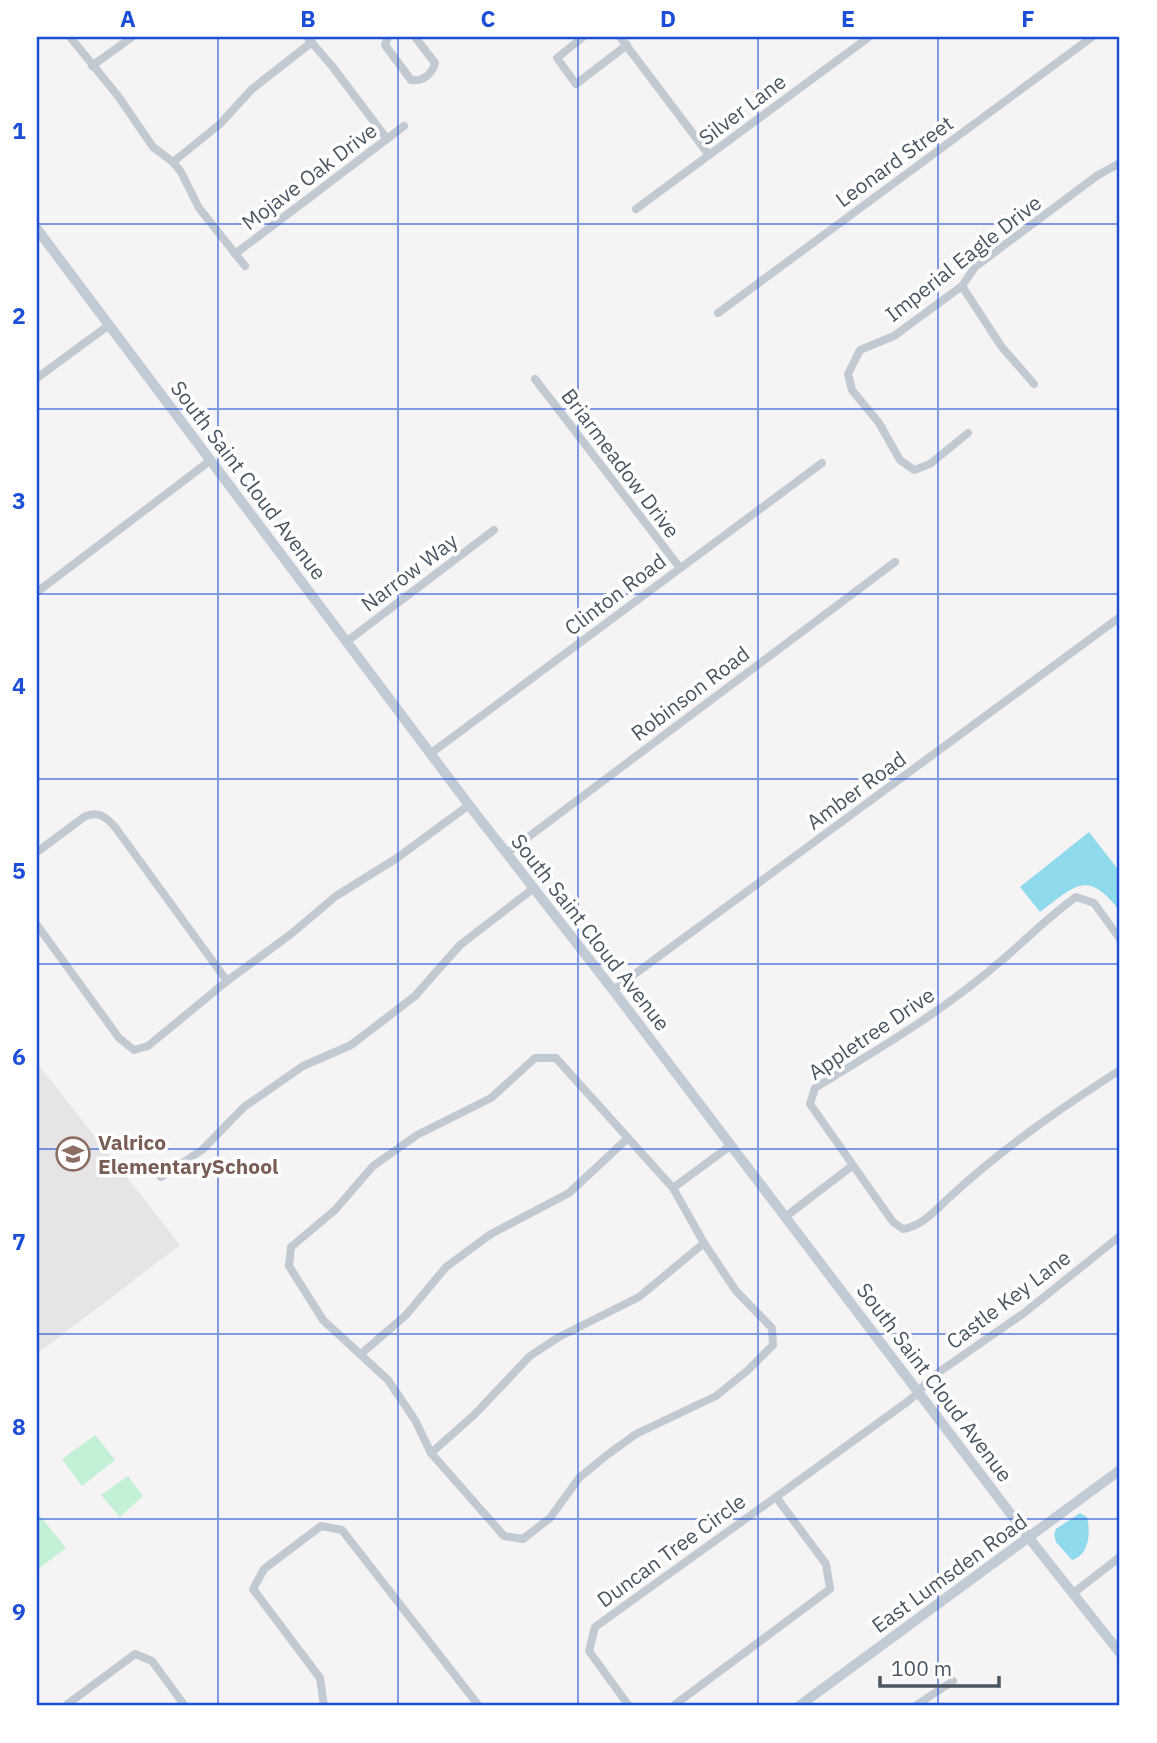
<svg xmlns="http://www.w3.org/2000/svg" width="1157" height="1743" font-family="'IBM Plex Sans',sans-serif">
  <rect width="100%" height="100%" fill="#f5f3f3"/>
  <path fill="#e6e4e5" d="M 37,1063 L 180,1245 L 37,1354 Z"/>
  <g fill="#c3f1d5">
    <path d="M 95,1435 L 115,1460 L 82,1486 L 62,1459 Z"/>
    <path d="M 128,1476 L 143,1496 L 120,1517 L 101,1495 Z"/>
    <path d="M 37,1512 L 66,1548 L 37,1570 Z"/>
  </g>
  <g fill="#90daee">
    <path d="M 1089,832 L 1120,872 L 1120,911 C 1087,869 1076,885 1040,912 L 1020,887 Z"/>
    <path d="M 1080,1513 L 1087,1517 C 1091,1533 1089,1555 1072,1560 L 1056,1542 L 1054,1534 L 1056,1529 Z"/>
  </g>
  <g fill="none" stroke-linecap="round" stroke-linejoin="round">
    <g stroke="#c1cad2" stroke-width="8">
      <path d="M 70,37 L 118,96 L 153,147 L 173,162 L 181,172 L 199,208 L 245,266"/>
      <path d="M 307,37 L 332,66 L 387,139"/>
      <path d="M 388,37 L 385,45 L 411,80 C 423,82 432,74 435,63 L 415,37"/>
      <path d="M 583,37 L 557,58 L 576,84 L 627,45"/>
      <path d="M 620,37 L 709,155"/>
      <path d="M 92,66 L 132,37"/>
      <path d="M 173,162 L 220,124 L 252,89 L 312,42"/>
      <path d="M 636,209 L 869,37"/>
      <path d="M 235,254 L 404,126"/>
      <path d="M 962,286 L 1001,346 L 1034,384"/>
      <path d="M 718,313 L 1092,37"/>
      <path d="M 37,378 L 109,325"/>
      <path d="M 535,379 L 680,568"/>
      <path d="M 968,433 L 930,464 L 914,470 L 900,460 L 879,423 L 852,390 L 848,374 L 860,350 L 894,336 L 962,286 L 975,267 L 1098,175 L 1120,163"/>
      <path d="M 37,592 L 211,460"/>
      <path d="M 346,642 L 494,530"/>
      <path d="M 430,754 L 822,463"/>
      <path d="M 37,852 L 84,817 C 98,810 106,817 115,827 L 227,981 L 148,1046 L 134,1050 L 119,1038 L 37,925"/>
      <path d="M 507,853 L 895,562"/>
      <path d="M 1120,939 L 1094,903 L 1076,897 C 1049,916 1027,939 1002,960 C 945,1010 879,1049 815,1088 L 810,1104 L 893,1222 L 903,1229 C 923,1226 936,1209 951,1196 C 1003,1148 1061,1108 1120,1070"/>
      <path d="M 227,981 L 291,934 L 336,896 L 397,858 L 469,805"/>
      <path d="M 613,990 L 1120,617"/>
      <path d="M 535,1058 L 556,1058 L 673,1188 L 704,1243 L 736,1291 L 772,1328 L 773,1345 L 747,1371 L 716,1396 L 636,1434 L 607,1455 L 579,1478 L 550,1518 L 523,1539 L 504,1536 L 431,1453 L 415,1420 L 388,1380 L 323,1320 L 289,1266 L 291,1247 L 335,1210 L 373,1166 L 417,1135 L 491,1098 Z"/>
      <path d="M 161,1177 L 202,1150 L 244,1107 L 303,1066 L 351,1045 L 415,996 L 460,945 L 534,888"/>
      <path d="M 673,1188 L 730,1146"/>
      <path d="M 785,1217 L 852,1166"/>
      <path d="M 361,1354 L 406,1315 L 446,1267 L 491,1234 L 569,1193 L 628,1138"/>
      <path d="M 431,1453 L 474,1415 L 530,1356 L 559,1337 L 639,1297 L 704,1243"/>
      <path d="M 776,1497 L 907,1402 L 919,1392 L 929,1379 L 1024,1313 L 1120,1236"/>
      <path d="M 1072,1594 L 1120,1557"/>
      <path d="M 65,1706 L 135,1654 L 152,1661 L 185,1706"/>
      <path d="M 324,1706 L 320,1678 L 253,1589 L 264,1569 L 321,1526 L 342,1530 L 479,1706"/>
      <path d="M 629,1706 L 589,1651 L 595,1627 L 776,1497 L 826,1564 L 830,1589 L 673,1706"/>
      <path d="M 915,1706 L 953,1681"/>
    </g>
    <g stroke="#c1cbd6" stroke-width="10">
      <path d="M 37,229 L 469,805 L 613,990 L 1029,1538 L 1120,1653"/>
      <path d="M 799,1706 L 1120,1470"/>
    </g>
  </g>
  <path fill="none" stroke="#1d4ed8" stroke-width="2" stroke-opacity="0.55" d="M 218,37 L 218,1706M 398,37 L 398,1706M 578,37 L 578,1706M 758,37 L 758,1706M 938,37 L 938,1706M 37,224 L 1120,224M 37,409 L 1120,409M 37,594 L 1120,594M 37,779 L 1120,779M 37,964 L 1120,964M 37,1149 L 1120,1149M 37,1334 L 1120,1334M 37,1519 L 1120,1519"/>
  <defs>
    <symbol id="school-ring" viewBox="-11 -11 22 22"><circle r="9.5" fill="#fff" stroke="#8d6e63" stroke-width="1.5"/><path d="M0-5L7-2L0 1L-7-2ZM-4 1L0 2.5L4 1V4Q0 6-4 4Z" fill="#8d6e63"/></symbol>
  </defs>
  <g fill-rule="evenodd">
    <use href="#school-ring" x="54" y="1135" width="38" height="38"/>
  </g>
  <g text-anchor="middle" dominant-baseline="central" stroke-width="7" stroke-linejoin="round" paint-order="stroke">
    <g font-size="21" fill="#4a5661" stroke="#fff">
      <text transform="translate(742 109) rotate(-37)">Silver Lane</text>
      <text transform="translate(894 161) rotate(-36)">Leonard Street</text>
      <text transform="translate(309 176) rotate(-37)">Mojave Oak Drive</text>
      <text transform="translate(963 258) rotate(-38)">Imperial Eagle Drive</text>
      <text transform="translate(621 463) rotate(53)">Briarmeadow Drive</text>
      <text transform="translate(249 480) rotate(53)">South Saint Cloud Avenue</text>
      <text transform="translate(409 572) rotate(-37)">Narrow Way</text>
      <text transform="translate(615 594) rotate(-37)">Clinton Road</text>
      <text transform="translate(690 693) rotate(-37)">Robinson Road</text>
      <text transform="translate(856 790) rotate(-36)">Amber Road</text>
      <text transform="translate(591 932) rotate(52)">South Saint Cloud Avenue</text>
      <text transform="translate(871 1033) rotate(-34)">Appletree Drive</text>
      <text transform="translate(1008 1299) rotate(-37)">Castle Key Lane</text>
      <text transform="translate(935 1382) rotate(53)">South Saint Cloud Avenue</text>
      <text transform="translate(671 1550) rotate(-36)">Duncan Tree Circle</text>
      <text transform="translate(949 1573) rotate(-36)">East Lumsden Road</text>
    </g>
    <g font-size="21" font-weight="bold" fill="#785e54" stroke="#fff" text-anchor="start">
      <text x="98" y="1142">Valrico<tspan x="98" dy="24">ElementarySchool</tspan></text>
    </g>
  </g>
  <rect width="1157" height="1743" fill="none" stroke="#ffffff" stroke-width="77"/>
  <path d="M880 1676v10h119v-10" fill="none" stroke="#4a5661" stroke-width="3.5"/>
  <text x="891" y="1676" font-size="21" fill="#4a5661" stroke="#ffffff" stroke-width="5" paint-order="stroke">100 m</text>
  <rect x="38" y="38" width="1080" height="1666" fill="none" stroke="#1d4ed8" stroke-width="2.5"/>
  <g font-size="23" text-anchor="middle" font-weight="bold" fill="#1d4ed8">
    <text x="128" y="27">A</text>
    <text x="308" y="27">B</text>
    <text x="488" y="27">C</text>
    <text x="668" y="27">D</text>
    <text x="848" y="27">E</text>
    <text x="1028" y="27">F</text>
    <text x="19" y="139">1</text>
    <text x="19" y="324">2</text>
    <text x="19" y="509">3</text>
    <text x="19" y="694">4</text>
    <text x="19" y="879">5</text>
    <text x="19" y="1065">6</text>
    <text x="19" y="1250">7</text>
    <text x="19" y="1435">8</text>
    <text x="19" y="1620">9</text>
  </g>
</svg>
